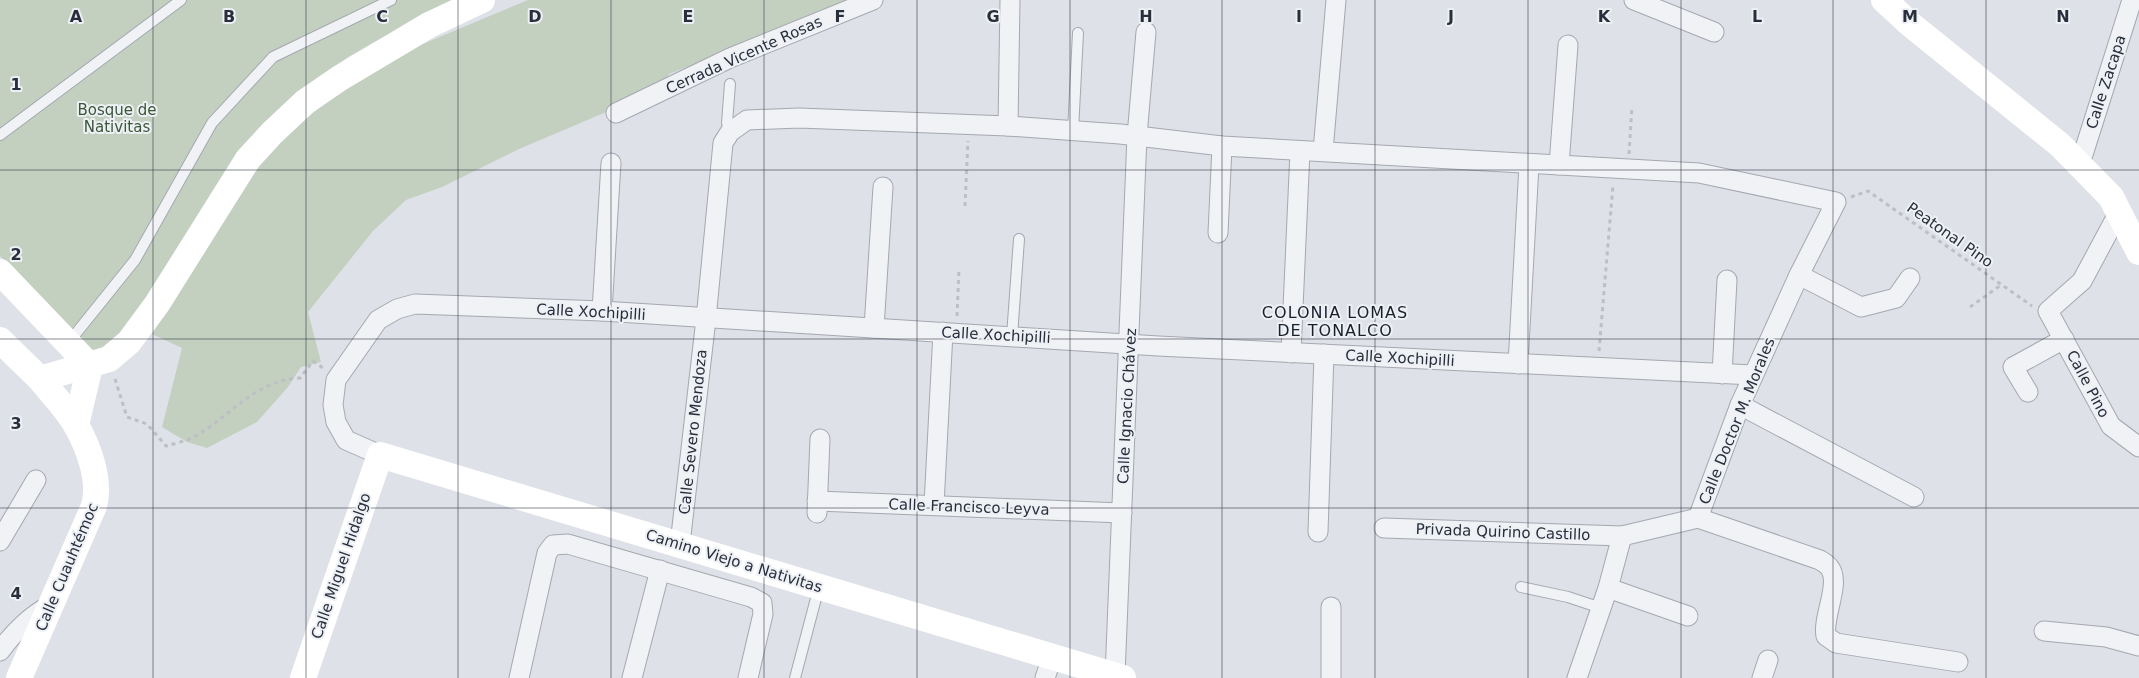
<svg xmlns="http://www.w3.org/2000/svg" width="2139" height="678" font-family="'DejaVu Sans',sans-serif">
  <rect width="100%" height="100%" fill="#dee1e7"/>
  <g fill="#c3d0c0">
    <path d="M 0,0 L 470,0 L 376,41 L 348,57 L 314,82 L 119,341 L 94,353 L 0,256 Z"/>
    <path d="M 528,0 L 862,0 L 867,13 L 745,59 L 741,46 L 669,74 L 666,81 L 611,110 L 519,149 L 442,187 L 406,200 L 373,231 L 308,312 L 321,362 L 301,367 L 288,387 L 257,422 L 207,448 L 187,442 L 162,427 L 182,348 L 152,334 L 226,213 L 258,168 L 291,131 L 326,102 L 406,51 Z"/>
  </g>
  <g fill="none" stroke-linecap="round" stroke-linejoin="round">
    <defs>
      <g id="lane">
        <path d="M 730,84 L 727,123 L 730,132"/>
        <path d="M 1073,131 L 1078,33"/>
        <path d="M 0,135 L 181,0"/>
        <path d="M 1012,336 L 1019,239"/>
        <path d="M 69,342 L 135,260 L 212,123 L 273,57 L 391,0"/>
        <path d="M 1521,587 L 1568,597 L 1601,608"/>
        <path d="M 795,678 L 819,587"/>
      </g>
      <g id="street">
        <path d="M 1634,0 L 1714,32"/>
        <path d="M 616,113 L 730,58 L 873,0"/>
        <path d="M 1008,126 L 1010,0"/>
        <path d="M 1323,151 L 1336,0"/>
        <path d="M 2080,164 L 2132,0"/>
        <path d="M 1559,165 L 1568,45"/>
        <path d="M 2119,212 L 2082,281 L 2048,311 L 2111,426 L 2139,447"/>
        <path d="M 1218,233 L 1222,146"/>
        <path d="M 1799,275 L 1861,307 L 1896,298 L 1910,278"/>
        <path d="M 602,311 L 611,163"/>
        <path d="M 874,328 L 883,187"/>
        <path d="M 1291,353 L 1300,151"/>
        <path d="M 1518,364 L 1529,165"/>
        <path d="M 1722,374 L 1727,280"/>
        <path d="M 2028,392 L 2013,367 L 2064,339"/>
        <path d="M 1740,405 L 1914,497"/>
        <path d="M 380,455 L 346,440 L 336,422 L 333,405 L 336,380 L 378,320 L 397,309 L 415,304 L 602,311 L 1158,346 L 1753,375"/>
        <path d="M 817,501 L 1122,513"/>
        <path d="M 934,505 L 943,332"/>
        <path d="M 817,513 L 820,439"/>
        <path d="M 1698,518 L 1820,560 C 1823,562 1827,564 1829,567 C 1842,582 1822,617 1826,636 L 1836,643 L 1958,662"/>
        <path d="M 1384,528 L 1622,536"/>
        <path d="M 1318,532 L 1324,354"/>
        <path d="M 0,541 L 36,480"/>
        <path d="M 680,544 L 706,319 L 723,143 L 730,132 L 747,120 L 799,118 L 1008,126 L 1120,134 L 1222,146 L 1699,173 L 1836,202 L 1799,275 L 1740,405 L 1698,518"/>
        <path d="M 1608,588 L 1688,616"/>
        <path d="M 1331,607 L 1331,678"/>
        <path d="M 2044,631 L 2106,637 L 2139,646"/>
        <path d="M 0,651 C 15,631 29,617 52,604"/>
        <path d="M 1115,676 L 1137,136 L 1146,32"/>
        <path d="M 519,678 L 547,553 L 553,545 L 568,544 L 751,597 L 762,603 L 763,614 L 748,678"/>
        <path d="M 632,678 L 660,570"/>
        <path d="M 1045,678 L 1052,657"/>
        <path d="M 1577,678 L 1608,588 L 1622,536 L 1698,518"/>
        <path d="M 1762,678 L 1768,660"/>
      </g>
    </defs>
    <use href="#lane" stroke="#a4a8b0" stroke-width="12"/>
    <use href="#street" stroke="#a4a8b0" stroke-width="21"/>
    <g stroke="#bdbfc5" stroke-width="3" stroke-dasharray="4 4" stroke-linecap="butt">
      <path d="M 1629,154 L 1632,106"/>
      <path d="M 1851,197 L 1868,191 L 2032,306"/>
      <path d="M 965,206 L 968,141"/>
      <path d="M 1970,307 L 2001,285"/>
      <path d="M 957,316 L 959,269"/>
      <path d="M 1599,351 L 1613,185"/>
      <path d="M 115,379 L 127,417 L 147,424 L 166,446 C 177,443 190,440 199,434 C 233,413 257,380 300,378 L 313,361 L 323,368"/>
    </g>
    <use href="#lane" stroke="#f1f2f5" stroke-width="10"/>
    <use href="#street" stroke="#f1f2f5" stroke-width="19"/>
    <g stroke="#fff" stroke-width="26">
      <path d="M 1884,0 L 1910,24 L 2060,145 L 2111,197 L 2139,252"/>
      <path d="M 0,272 L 90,366"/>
      <path d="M 0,340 L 40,379 L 109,359 L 129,342 L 157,304 L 248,159 L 272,133 L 305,102 L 340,78 L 429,25 L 482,0"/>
      <path d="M 76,425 L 90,366"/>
      <path d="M 19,678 L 94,506 C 101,481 89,448 76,425 C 67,409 52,394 40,379"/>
      <path d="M 303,678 L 380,455 L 1123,678"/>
    </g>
  </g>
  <path fill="none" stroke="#292e3c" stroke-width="1" stroke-opacity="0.55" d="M 153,0 L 153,678M 306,0 L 306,678M 458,0 L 458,678M 611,0 L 611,678M 764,0 L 764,678M 917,0 L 917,678M 1070,0 L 1070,678M 1222,0 L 1222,678M 1375,0 L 1375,678M 1528,0 L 1528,678M 1681,0 L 1681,678M 1833,0 L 1833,678M 1986,0 L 1986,678M 0,170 L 2139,170M 0,339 L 2139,339M 0,508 L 2139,508"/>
  <g text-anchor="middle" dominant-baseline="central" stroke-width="4" stroke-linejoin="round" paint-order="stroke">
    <g font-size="15" fill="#292e3c" stroke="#edf0f4">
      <text transform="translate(744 55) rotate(-24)">Cerrada Vicente Rosas</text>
      <text transform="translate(2106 82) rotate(-72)">Calle Zacapa</text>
      <text transform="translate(1950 235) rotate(35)">Peatonal Pino</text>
      <text transform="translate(591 312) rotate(3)">Calle Xochipilli</text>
      <text transform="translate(996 335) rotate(3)">Calle Xochipilli</text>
      <text transform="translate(1400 358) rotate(3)">Calle Xochipilli</text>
      <text transform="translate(2088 384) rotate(62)">Calle Pino</text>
      <text transform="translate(1127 406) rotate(-87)">Calle Ignacio Chávez</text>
      <text transform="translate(1737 421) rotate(-68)">Calle Doctor M. Morales</text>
      <text transform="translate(693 432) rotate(-84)">Calle Severo Mendoza</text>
      <text transform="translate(969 507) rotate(2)">Calle Francisco Leyva</text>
      <text transform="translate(1503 532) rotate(2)">Privada Quirino Castillo</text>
      <text transform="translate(734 561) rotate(17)">Camino Viejo a Nativitas</text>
      <text transform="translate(341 566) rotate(-71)">Calle Miguel Hidalgo</text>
      <text transform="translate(67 567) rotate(-67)">Calle Cuauhtémoc</text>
    </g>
    <g font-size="15" fill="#3a5737" stroke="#edf0f4">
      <text x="117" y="110">Bosque de<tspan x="117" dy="17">Nativitas</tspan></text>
    </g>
    <g font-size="16" letter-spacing="1" fill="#1b1f2d" stroke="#edf0f4">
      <text x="1335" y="312">COLONIA LOMAS<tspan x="1335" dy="18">DE TONALCO</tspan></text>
    </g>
  </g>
  <g font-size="16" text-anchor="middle" font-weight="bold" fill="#292e3c" stroke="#edf0f4" stroke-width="4" stroke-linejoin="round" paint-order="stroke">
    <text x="76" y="22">A</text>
    <text x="229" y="22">B</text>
    <text x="382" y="22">C</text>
    <text x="535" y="22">D</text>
    <text x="688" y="22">E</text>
    <text x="840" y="22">F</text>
    <text x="993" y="22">G</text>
    <text x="1146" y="22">H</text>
    <text x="1299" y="22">I</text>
    <text x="1451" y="22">J</text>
    <text x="1604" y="22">K</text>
    <text x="1757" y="22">L</text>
    <text x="1910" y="22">M</text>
    <text x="2063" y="22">N</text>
    <text x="16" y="90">1</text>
    <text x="16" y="260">2</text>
    <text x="16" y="429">3</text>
    <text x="16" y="599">4</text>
  </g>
</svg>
